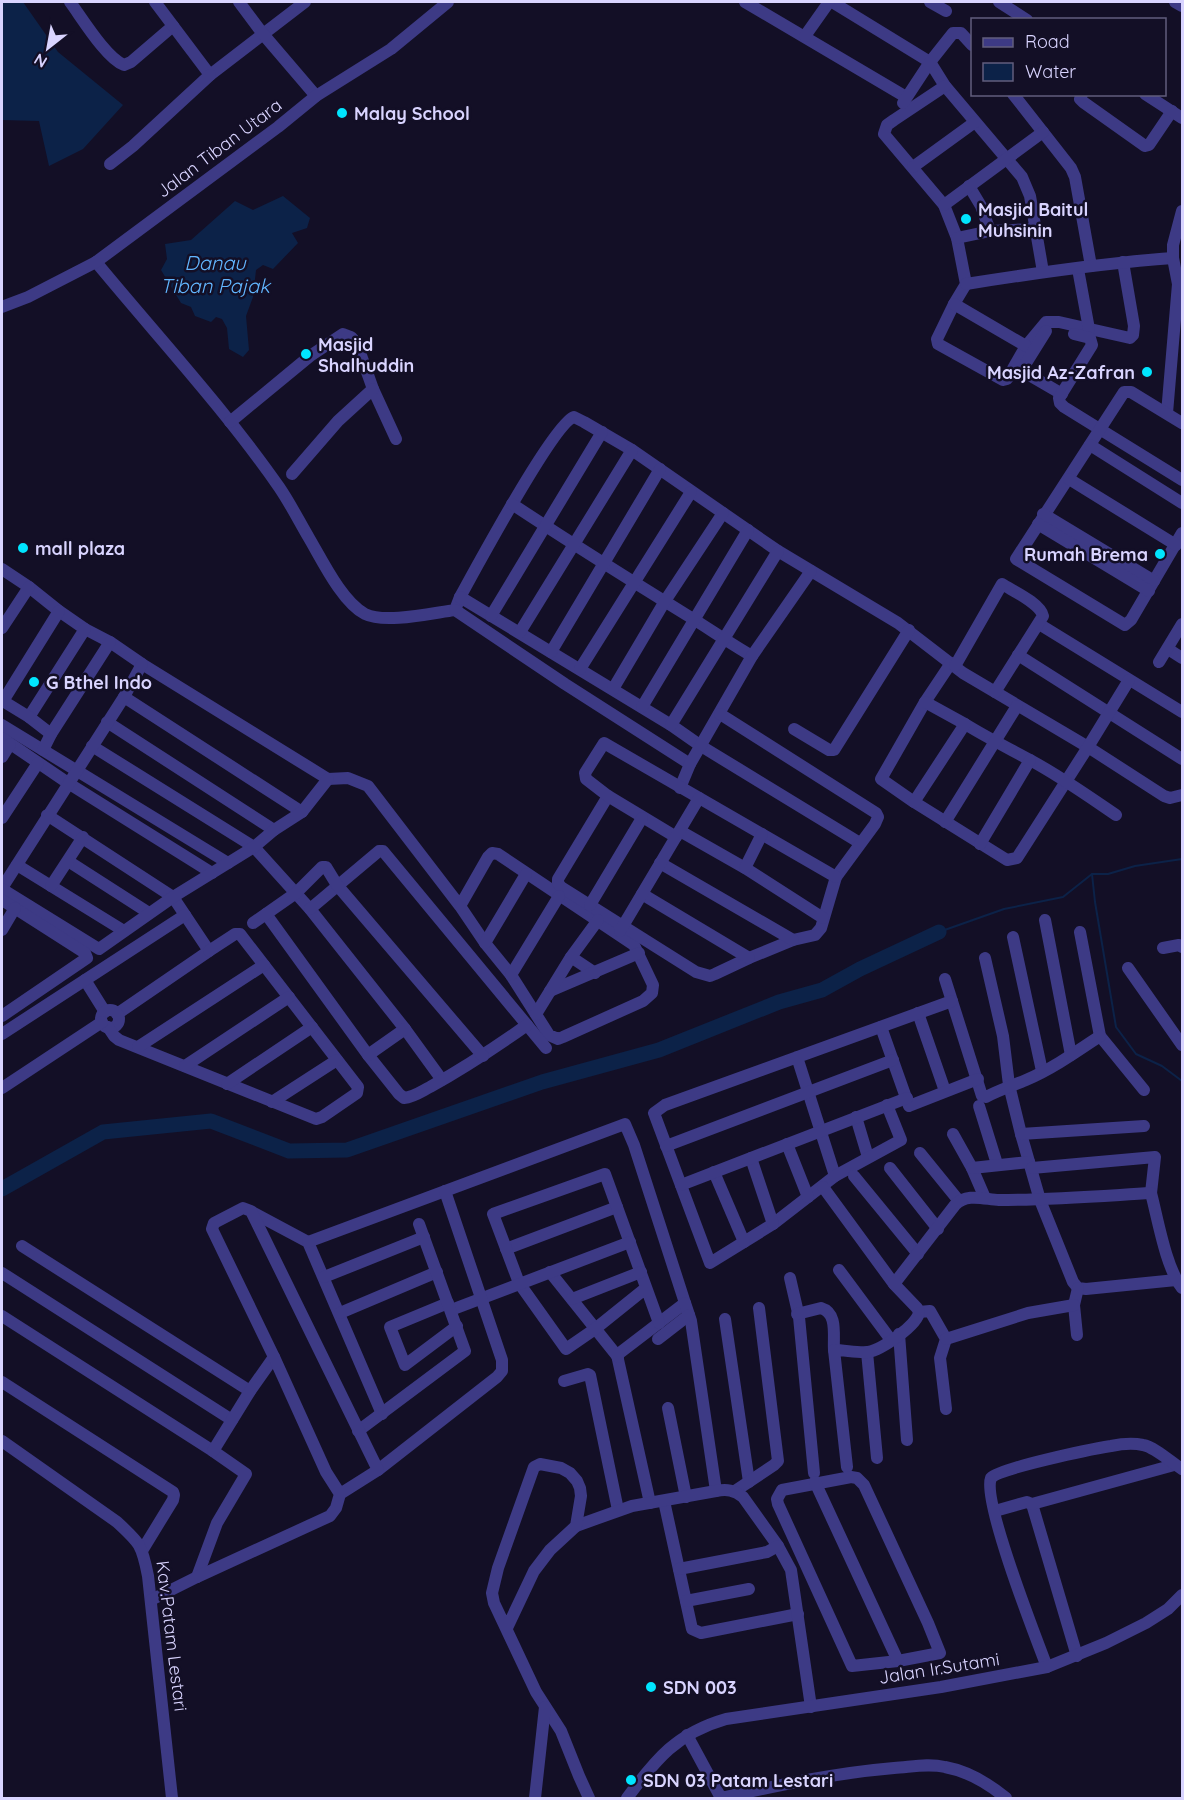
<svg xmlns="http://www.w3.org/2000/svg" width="1184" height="1800" font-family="Quicksand,sans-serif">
  <rect width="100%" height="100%" fill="#130f26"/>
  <g fill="#0c2248">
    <path d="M 2,2 L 23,2 L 58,52 L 123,105 L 83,149 L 49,166 L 39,121 L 2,120 Z"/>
    <path d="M 283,196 L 310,218 L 307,228 L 292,233 L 298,243 L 273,269 L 263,265 L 256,270 L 253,297 L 246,316 L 249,350 L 243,357 L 229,349 L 227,328 L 222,319 L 216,317 L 211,322 L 195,316 L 191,307 L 181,303 L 161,270 L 167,259 L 165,244 L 191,240 L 235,201 L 253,210 Z"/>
  </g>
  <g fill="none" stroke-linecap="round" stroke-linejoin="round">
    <g stroke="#0c2248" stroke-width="2">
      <path d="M 1092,874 L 1095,902 L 1116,1027 L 1136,1054 L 1162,1066 L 1182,1081"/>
      <path d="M 939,932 L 1004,909 L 1063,897 L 1092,874 L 1108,874 L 1135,866 L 1182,859"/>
    </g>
    <path stroke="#0c2248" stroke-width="15" d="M 2,1189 L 103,1132 L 211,1121 L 289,1151 L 347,1150 L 542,1082 L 659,1050 L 779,1002 L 822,990 L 860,969 L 939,932"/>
    <g stroke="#3d3a85" stroke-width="12">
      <path d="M 70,2 C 82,18 106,58 124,65 L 131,62 L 173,26"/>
      <path d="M 155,2 L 210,75 L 305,2"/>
      <path d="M 239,2 L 263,34 L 316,96"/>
      <path d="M 745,2 L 906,97"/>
      <path d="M 832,2 L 930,62 L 945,86 L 1022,177 L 1030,196 L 1043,272"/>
      <path d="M 930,2 L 946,11"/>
      <path d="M 999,2 L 1027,20"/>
      <path d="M 1175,2 L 1182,6"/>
      <path d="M 805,36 L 829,2"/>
      <path d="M 945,86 L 894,120 L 887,125 L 884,134 L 944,205 L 957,238 L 966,284 L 954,304 L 937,339 L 938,344 L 1003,380 L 1007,379 L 1026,346 L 1046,322 L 1059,322 L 1130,338 L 1133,335 L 1134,326 L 1123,262"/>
      <path d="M 1013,94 L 1071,168 L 1075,177 L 1091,266"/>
      <path d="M 1082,94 L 1080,99 L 1083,102 L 1145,146 L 1149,145 L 1172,111"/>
      <path d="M 1145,94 L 1182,118"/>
      <path d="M 903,103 L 930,62 L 953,33 L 961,33 L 972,45"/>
      <path d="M 110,164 L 133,146 L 210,75"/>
      <path d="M 913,167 L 975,122"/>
      <path d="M 969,186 L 981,206 L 990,231"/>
      <path d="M 944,205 L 1043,132"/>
      <path d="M 957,238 L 990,231 L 1036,229"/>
      <path d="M 96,262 C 157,336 224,408 279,487 C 290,503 299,521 309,538 C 322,560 342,602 365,614 C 385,624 432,613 455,610 L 460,597 C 475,570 554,423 574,417 L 584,422 L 632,450 L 778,551 L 898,623 L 963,673 L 1088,747 L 1164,796 L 1170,798 L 1182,795"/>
      <path d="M 1078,269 L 1089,329"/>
      <path d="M 966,284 C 1035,273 1103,263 1173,258"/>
      <path d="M 954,304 L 1026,346"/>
      <path d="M 2,307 L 28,297 L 96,262 L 278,127 L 316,96 L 391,49 L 448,2"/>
      <path d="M 1046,331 L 1026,363 L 1025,370 L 1031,376 L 1062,394"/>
      <path d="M 1074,334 L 1090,338 L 1092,345 L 1059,398 L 1060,403 L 1064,407 L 1182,480"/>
      <path d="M 1167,413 L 1178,284 L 1173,258 L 1173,245 L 1182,211"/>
      <path d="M 230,422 L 310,356 L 343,334 L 351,337 L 357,344 L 373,389 L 396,439"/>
      <path d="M 1182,423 L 1131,392 L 1124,392 L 1016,559 L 1125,625 L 1131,620 L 1182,533"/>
      <path d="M 1090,445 L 1182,503"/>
      <path d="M 292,474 L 338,421 L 373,389"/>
      <path d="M 1069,479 L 1176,545"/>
      <path d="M 512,504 C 571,543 630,580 690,617 C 711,630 731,644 752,656"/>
      <path d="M 1043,514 L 1154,581"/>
      <path d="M 1038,524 L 1149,591"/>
      <path d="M 2,569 L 29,587 L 59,611 L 85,629 L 110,642 L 142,664 L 328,779 L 348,778 L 368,786 L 460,906 L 485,943 L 511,975 L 549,1035 L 558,1039 L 563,1037 L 643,1001 L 652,993 L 653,985 L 634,945 L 498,854 L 492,853 L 488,857 L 460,906"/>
      <path d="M 460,597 L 671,725 L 701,746 L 860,843"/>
      <path d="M 455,610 L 565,684 L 690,764"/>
      <path d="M 491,616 L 602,432"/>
      <path d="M 1039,624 L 1182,712"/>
      <path d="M 2,628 L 29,587"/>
      <path d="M 520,632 L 632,450"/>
      <path d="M 1168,649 L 1182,658"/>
      <path d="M 551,652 L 660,469"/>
      <path d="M 1018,655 L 1182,759"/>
      <path d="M 1159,662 L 1182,624"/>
      <path d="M 951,663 L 925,702 L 881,779 L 914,802 L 1007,860 L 1017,858 L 1088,747 L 1129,680"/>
      <path d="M 955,666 L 1002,584 C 1013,591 1040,603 1043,616 L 995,692"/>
      <path d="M 580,669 L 691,492"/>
      <path d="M 613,689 L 665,601 L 723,513"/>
      <path d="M 124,697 L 302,812"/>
      <path d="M 642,707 L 748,530"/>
      <path d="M 29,717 L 85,629"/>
      <path d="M 107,722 L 274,830"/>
      <path d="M 965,724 C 986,737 1008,748 1030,760 C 1060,776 1088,796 1116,815"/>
      <path d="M 2,725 L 228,863"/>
      <path d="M 671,725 L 778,551"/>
      <path d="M 794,729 L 829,750 L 834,750 L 909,630"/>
      <path d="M 51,734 L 29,717 L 3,701 L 59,611"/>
      <path d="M 2,738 L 68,783 L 212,873"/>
      <path d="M 92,746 L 254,847 L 310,909 L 405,1029 L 442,1080"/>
      <path d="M 43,750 L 51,734 L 110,642"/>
      <path d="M 2,757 L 10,744"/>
      <path d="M 680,788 L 690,764 L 752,656 L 811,571"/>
      <path d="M 608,796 L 558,879 L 558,883 L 561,887 L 696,972 L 710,976 L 715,974 L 749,958 L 793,940 L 815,935 L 821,928 L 836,877 L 875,824 L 878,817 L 876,813 L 720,714"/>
      <path d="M 914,802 L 965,724 L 925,702"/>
      <path d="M 47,815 L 173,897 L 209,951 L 117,1014"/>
      <path d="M 2,818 L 38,763"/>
      <path d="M 945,822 L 1017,706"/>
      <path d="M 680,831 L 745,868 L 823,918"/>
      <path d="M 676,837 L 608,796 L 586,779 L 585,773 L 604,743 L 836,877"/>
      <path d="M 980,844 L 1030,760"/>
      <path d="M 68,861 L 149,913"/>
      <path d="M 660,863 L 793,940"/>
      <path d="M 17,865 L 124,931"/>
      <path d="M 745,868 L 762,834"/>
      <path d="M 51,886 L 83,837"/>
      <path d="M 2,888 L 124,697 L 142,664"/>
      <path d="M 2,889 L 99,949 L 173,897 L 254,847 L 274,830 L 302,812 L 328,779"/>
      <path d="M 642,894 L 749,958"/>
      <path d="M 2,900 L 85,953 L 87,958 L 2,1016"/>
      <path d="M 590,905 L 642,818"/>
      <path d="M 310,909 L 379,851 L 383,851 L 546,1048"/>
      <path d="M 266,914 L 368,1055 L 399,1094 L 404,1098 C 414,1097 422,1091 430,1087 C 464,1068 496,1047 527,1025"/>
      <path d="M 1045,920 L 1071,1055"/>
      <path d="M 253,923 L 296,893 L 322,867 L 326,867 L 337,885 L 483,1056"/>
      <path d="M 2,930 L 15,908"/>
      <path d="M 620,931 L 699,798"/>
      <path d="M 1080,932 L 1100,1036 L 1144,1090"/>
      <path d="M 1013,937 L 1042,1071"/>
      <path d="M 485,943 L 526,874"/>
      <path d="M 1163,948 L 1179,945 L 1182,947"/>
      <path d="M 571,957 L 595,973"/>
      <path d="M 985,958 L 1003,1036 L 1009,1085 L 1021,1134 L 1040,1200 L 1073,1282 L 1078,1288 L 1086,1289 L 1176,1280 L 1181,1283"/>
      <path d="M 1128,968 L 1182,1045"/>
      <path d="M 511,975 L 559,896"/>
      <path d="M 945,979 L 982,1096 L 986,1097 C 999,1090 1012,1086 1026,1080 C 1052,1069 1076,1052 1100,1036"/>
      <path d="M 85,980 L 105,1012"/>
      <path d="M 550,991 L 639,953"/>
      <circle cx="110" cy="1019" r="9"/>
      <path d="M 918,1013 L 945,1091"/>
      <path d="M 536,1014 L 571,957 L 598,920"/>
      <path d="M 108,1027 L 114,1036 L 119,1040 L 316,1119 L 322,1117 L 357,1093 L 358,1087 L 240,934 L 235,934 L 209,951"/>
      <path d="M 881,1027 L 909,1106 L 978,1079"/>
      <path d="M 2,1034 L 185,915"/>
      <path d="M 138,1047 L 264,965"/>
      <path d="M 368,1055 L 405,1029"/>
      <path d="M 797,1057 L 835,1176 L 773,1224 L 710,1263 L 654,1113 L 665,1105 L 952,1001"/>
      <path d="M 185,1066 L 289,997"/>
      <path d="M 227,1084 L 312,1027"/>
      <path d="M 2,1088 L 102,1022"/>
      <path d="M 272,1102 L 337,1060"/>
      <path d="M 979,1106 L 997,1164"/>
      <path d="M 856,1117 L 868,1157"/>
      <path d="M 953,1134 L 972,1168 L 985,1198"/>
      <path d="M 1021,1134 L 1144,1126"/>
      <path d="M 787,1144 L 808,1197"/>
      <path d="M 666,1146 L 893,1060"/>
      <path d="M 920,1153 L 959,1201"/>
      <path d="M 751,1158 L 773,1224"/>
      <path d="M 890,1168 L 938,1229"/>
      <path d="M 972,1168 L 1029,1162"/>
      <path d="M 1032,1168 L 1155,1157 L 1151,1193"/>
      <path d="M 714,1172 L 744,1242"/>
      <path d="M 835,1176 L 901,1140 L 887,1105"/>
      <path d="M 854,1176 L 918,1254"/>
      <path d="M 681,1185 L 907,1098"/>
      <path d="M 823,1187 L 894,1284"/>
      <path d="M 252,1212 L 308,1242 L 382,1414"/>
      <path d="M 308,1242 L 625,1124 L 634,1145 L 685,1303 L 617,1355 L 650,1503"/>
      <path d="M 22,1246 L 250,1391"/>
      <path d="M 506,1249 L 617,1207"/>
      <path d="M 839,1270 L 891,1340"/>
      <path d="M 550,1272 L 618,1357"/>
      <path d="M 2,1273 L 232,1420"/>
      <path d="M 324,1277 L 424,1237"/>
      <path d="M 790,1278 L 799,1317 L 814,1473"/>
      <path d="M 646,1288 L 595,1329 L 566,1349 L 519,1283 L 493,1214 L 605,1174 L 659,1323"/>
      <path d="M 572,1299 L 641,1272"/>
      <path d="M 448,1303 L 390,1327 L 405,1365 L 457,1326"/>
      <path d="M 685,1303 L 691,1321 L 716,1491"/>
      <path d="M 451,1310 L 630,1242"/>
      <path d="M 919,1312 L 930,1311 L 946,1339 L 940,1358 L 946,1409"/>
      <path d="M 340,1313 L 437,1272"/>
      <path d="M 797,1314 L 821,1308 C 838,1313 833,1335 834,1350"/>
      <path d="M 2,1316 L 213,1451 L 246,1474 L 217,1523 L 197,1577"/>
      <path d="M 725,1319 L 749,1482"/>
      <path d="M 899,1334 L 907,1440"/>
      <path d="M 1077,1335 L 1074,1305 L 1078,1288"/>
      <path d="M 658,1339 L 689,1315"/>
      <path d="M 946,1339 L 1028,1313 L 1074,1305"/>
      <path d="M 867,1352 L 877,1458"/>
      <path d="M 564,1381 L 588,1374 L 590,1375 L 618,1510"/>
      <path d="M 2,1382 L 173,1492 L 174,1495 L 173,1500 L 143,1549"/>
      <path d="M 668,1408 L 686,1497"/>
      <path d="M 358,1431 L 465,1351 L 419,1224"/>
      <path d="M 2,1441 L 117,1522 C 140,1543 142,1545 148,1576 L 172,1798"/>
      <path d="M 213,1451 L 250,1391 L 274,1357"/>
      <path d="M 847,1467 L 834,1350 C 845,1350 857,1353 868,1352 C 881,1350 918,1325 919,1312 L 917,1308 L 894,1284 L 955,1205 C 967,1193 983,1199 999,1200 C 1049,1200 1100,1196 1151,1193 C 1158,1220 1166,1268 1182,1288"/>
      <path d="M 378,1470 L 497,1377 L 502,1371 L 502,1360 L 445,1191"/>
      <path d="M 851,1477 L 857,1478 L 864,1485 L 928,1623 L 940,1653 L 898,1661 L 852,1666 L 778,1504 L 777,1499 L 782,1490 Z"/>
      <path d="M 815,1482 L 898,1661"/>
      <path d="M 735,1491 L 774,1465 L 778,1461 L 759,1308"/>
      <path d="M 664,1501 L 692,1629 L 701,1633 L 798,1614"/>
      <path d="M 1032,1504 L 1077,1656"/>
      <path d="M 995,1511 L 1027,1502 L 1032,1504 L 1174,1465"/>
      <path d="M 576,1526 L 632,1506 L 716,1491 C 727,1489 734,1490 743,1497 L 778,1546 L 791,1570 L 811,1707"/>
      <path d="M 679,1569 L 767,1552 L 778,1546"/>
      <path d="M 151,1600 L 197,1577 L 330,1516 L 336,1508 L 340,1494 L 378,1470 L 254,1217 L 251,1211 L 243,1208 L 214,1223 L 212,1229 L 274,1357 L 326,1472 L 340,1494"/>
      <path d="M 686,1601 L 749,1589"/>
      <path d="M 507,1628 L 534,1571 L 550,1550 L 576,1526 L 581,1496 L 580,1488 L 577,1481 L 570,1473 L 561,1468 L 540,1464 L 534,1467 L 498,1568 L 492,1593 L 494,1603 L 536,1692 L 561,1731 L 579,1776 L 589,1798"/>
      <path d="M 1047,1667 C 1036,1638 982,1500 991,1478 C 1000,1468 1092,1449 1111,1446 C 1121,1444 1133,1443 1143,1445 C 1155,1447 1172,1463 1182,1469"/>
      <path d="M 687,1735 L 721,1798 C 779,1785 835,1773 894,1768 C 911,1767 928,1763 945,1767 C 967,1771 989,1784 1006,1798"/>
      <path d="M 535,1798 L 545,1707"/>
      <path d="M 627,1798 C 656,1759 677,1733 726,1719 L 941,1687 L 1047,1667 L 1106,1643 L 1146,1623 L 1168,1609 L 1182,1595"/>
    </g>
  </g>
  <g fill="#00e5ff" stroke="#130f26" stroke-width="2">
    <circle cx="342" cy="113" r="6"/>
    <circle cx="966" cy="219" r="6"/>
    <circle cx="306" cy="354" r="6"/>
    <circle cx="1147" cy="372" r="6"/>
    <circle cx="23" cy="548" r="6"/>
    <circle cx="1160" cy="554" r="6"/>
    <circle cx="34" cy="682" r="6"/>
    <circle cx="651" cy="1687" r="6"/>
    <circle cx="631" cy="1780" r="6"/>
  </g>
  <g text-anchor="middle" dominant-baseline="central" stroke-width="5" stroke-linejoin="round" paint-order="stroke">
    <g font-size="18" font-weight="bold" fill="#d9d4ff" stroke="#130f26" text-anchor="start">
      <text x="354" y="113">Malay School</text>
      <text x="978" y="209">Masjid Baitul<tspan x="978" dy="21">Muhsinin</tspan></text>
      <text x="318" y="344">Masjid<tspan x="318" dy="21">Shalhuddin</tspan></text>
      <text x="1135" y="372" text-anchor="end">Masjid Az-Zafran</text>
      <text x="35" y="548">mall plaza</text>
      <text x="1148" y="554" text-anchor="end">Rumah Brema</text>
      <text x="46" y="682">G Bthel Indo</text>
      <text x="663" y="1687">SDN 003</text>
      <text x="643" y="1780">SDN 03 Patam Lestari</text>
    </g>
    <g font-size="18" fill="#d9d4ff" stroke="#130f26">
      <text transform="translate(219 148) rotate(-37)">Jalan Tiban Utara</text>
      <text transform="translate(172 1636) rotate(83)">Kav.Patam Lestari</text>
      <text transform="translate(939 1668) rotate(-9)">Jalan Ir.Sutami</text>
    </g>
    <g font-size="20" font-style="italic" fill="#62b6ff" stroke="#130f26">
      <text x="215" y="262">Danau<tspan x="215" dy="23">Tiban Pajak</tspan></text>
    </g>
  </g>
  <rect width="1184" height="1800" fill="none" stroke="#d9d4ff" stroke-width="6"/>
  <rect x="971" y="18" width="195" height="78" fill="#130f26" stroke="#625e7d" stroke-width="1.5"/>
  <rect x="983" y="38" width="30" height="9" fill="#3d3a85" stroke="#625e7d" stroke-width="1.5"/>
  <text x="1025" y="48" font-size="18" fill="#d9d4ff">Road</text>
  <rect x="983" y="63" width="30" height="18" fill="#0c2248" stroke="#625e7d" stroke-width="1.5"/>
  <text x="1025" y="78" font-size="18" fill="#d9d4ff">Water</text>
  <g transform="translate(48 48) rotate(211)" stroke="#130f26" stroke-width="4.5" paint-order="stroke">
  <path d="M0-4.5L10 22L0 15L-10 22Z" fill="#d9d4ff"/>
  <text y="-9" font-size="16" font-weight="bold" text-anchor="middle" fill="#d9d4ff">N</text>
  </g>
</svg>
